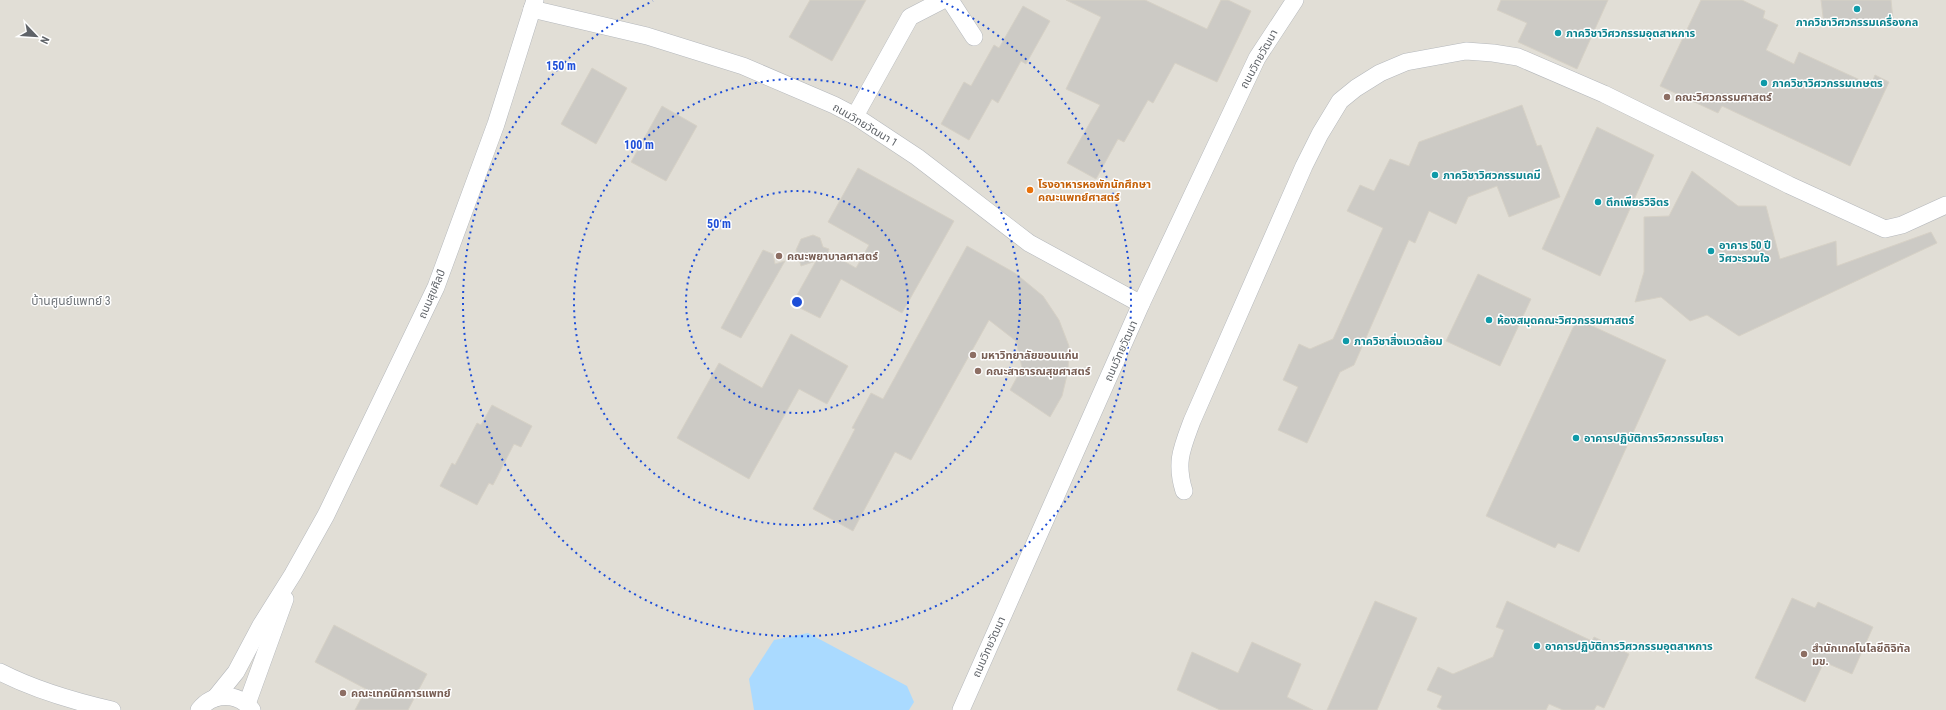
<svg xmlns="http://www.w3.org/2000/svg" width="1946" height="710" font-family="'Roboto Condensed','Noto Sans Thai',sans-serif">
  <rect width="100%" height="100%" fill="#f1efe8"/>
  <rect fill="#e1ded6" x="0" y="0" width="1946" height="710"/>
  <path fill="#aadaff" d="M 808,633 L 907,686 L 914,702 L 909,710 L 754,710 L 749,679 L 774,640 Z"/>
  <g fill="#cccac5" stroke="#d6d1c6">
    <path d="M 810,0 L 866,0 L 832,61 L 789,37 Z"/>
    <path d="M 1066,0 L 1145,0 L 1207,29 L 1221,0 L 1228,0 L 1251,11 L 1217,82 L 1175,63 L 1153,103 L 1148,100 L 1124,142 L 1118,139 L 1096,179 L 1067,163 L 1100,105 L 1066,89 L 1101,17 Z"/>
    <path d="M 1501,0 L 1608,0 L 1577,69 L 1518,42 L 1527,23 L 1497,10 Z"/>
    <path d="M 1701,0 L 1742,0 L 1765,11 L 1763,18 L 1778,25 L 1766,50 L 1794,64 L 1799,52 L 1871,85 L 1875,75 L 1889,82 L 1850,166 L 1722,106 L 1718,113 L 1660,86 Z"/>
    <path d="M 1821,0 L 1891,0 L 1893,19 L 1824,25 Z"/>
    <path d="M 1023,6 L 1050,21 L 1026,64 L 1021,61 L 998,103 L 992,99 L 969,140 L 941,124 L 964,82 L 971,86 L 994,45 L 999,48 Z"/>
    <path d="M 592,68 L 627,88 L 596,144 L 561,124 Z"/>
    <path d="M 1522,105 L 1537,146 L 1541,145 L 1560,197 L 1509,217 L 1497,186 L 1468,197 L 1456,224 L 1429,211 L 1415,243 L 1409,240 L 1354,365 L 1340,372 L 1307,443 L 1278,430 L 1298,387 L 1283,380 L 1299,344 L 1310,349 L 1333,339 L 1383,228 L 1347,211 L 1360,185 L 1374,191 L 1390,159 L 1409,166 L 1419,142 Z"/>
    <path d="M 662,106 L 697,126 L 666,181 L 631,162 Z"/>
    <path d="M 1597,127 L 1654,155 L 1600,276 L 1542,249 Z"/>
    <path d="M 858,168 L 954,221 L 902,313 L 841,279 L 820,318 L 792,304 L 816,261 L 801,266 L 796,250 L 801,239 L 813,235 L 820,238 L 823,247 L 829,249 L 828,252 L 856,268 L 869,245 L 828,222 Z"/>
    <path d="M 1692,171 L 1738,206 L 1766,206 L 1780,259 L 1836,241 L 1837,266 L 1931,232 L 1937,243 L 1739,336 L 1707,315 L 1690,321 L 1661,297 L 1635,302 L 1644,272 L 1644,217 L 1669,216 Z"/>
    <path d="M 967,246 L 1015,273 L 1043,296 L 1059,320 L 1069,346 L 1068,371 L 1062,396 L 1050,417 L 1010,390 L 1022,368 L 1016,341 L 989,320 L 911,460 L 895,452 L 853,531 L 813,509 L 855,429 L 852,428 L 871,393 L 883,399 Z"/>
    <path d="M 763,250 L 773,254 L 775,264 L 785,261 L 741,338 L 721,328 Z"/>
    <path d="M 1478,274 L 1531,299 L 1500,366 L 1446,341 Z"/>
    <path d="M 1577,319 L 1666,360 L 1579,552 L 1558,543 L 1555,548 L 1486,516 Z"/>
    <path d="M 791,334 L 848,366 L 827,404 L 799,389 L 749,479 L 677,438 L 719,363 L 762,388 Z"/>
    <path d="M 492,405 L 532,426 L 521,447 L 514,444 L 493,485 L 489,483 L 477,505 L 440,486 L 452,463 L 455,465 L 477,423 L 481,425 Z"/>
    <path d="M 1792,598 L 1815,608 L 1818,602 L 1873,627 L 1852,674 L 1824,662 L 1805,702 L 1755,678 Z"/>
    <path d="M 1375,601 L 1417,618 L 1377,710 L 1327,710 Z"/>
    <path d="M 1507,601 L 1592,641 L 1594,637 L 1629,654 L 1604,708 L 1597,705 L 1594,710 L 1563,710 L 1549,704 L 1546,710 L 1443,710 L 1437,707 L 1442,696 L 1427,690 L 1438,667 L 1453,674 L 1493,657 L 1504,630 L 1496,627 Z"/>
    <path d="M 334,625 L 427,674 L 408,710 L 355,710 L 366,689 L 315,662 Z"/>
    <path d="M 1252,642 L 1301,664 L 1287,697 L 1313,710 L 1220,710 L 1177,690 L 1192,652 L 1238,673 Z"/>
  </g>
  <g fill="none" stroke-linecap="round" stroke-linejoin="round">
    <defs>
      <g id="minor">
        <path d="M 950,0 L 974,37"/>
        <path d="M 532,9 L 647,36 L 743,66 L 834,105 L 855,116 L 917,157 L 1029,243 L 1141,304"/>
        <path d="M 855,116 L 910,17 L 943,0"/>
        <path d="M 1184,491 C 1175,462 1182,448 1192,421 L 1304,166 L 1320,134 L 1340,101 L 1356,88 L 1380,73 L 1406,62 L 1466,51 L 1493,53 L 1518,57 L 1604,94 L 1789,185 L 1885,229 L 1902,225 L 1946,205"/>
        <path d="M 0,672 C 35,690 73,701 112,710"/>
        <path d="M 215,698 L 236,672 L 261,625 L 293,574 L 326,515 L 436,287 L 496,124 L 535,0"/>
        <path d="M 247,704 L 285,599"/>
        <path d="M 199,710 C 213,692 238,692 252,710"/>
        <path d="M 961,710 L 1141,304 L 1257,58 L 1295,0"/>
      </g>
    </defs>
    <use href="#minor" stroke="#b5b8bc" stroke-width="18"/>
    <use href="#minor" stroke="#fff" stroke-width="17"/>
  </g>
  <g fill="none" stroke="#1d4ed8" stroke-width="2" stroke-dasharray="2 4">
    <circle cx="797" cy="302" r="111"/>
    <circle cx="797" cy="302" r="223"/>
    <path d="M941 1A334 334 0 1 1 653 1"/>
  </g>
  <g fill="#0f9aa8" stroke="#fff" stroke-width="1.5">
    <circle cx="1857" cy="9" r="4"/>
    <circle cx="1558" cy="33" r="4"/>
    <circle cx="1764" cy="83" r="4"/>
    <circle cx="1435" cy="175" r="4"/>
    <circle cx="1598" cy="202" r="4"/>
    <circle cx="1711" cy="251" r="4"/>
    <circle cx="1489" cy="320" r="4"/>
    <circle cx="1346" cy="341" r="4"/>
    <circle cx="1576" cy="438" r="4"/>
    <circle cx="1537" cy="646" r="4"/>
  </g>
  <g fill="#8d6e63" stroke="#fff" stroke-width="1.5">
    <circle cx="1667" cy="97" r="4"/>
    <circle cx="779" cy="256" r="4"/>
    <circle cx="973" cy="355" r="4"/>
    <circle cx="978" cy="371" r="4"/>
    <circle cx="1804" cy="654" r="4"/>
    <circle cx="343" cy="693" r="4"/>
  </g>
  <circle fill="#e8710a" stroke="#fff" stroke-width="1.5" cx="1030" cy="190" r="4"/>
  <g text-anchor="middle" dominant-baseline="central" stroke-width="3" stroke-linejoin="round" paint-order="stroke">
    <g font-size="11" font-weight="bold" fill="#0d838f" stroke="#fff" text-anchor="start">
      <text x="1857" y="22" text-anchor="middle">ภาควิชาวิศวกรรมเครื่องกล</text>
      <text x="1566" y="33">ภาควิชาวิศวกรรมอุตสาหการ</text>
      <text x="1772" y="83">ภาควิชาวิศวกรรมเกษตร</text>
      <text x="1443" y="175">ภาควิชาวิศวกรรมเคมี</text>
      <text x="1606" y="202">ตึกเพียรวิจิตร</text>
      <text x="1719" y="245">อาคาร 50 ปี<tspan x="1719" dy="13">วิศวะรวมใจ</tspan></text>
      <text x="1497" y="320">ห้องสมุดคณะวิศวกรรมศาสตร์</text>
      <text x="1354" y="341">ภาควิชาสิ่งแวดล้อม</text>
      <text x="1584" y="438">อาคารปฏิบัติการวิศวกรรมโยธา</text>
      <text x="1545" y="646">อาคารปฏิบัติการวิศวกรรมอุตสาหการ</text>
    </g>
    <g font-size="11" fill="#5f6368" stroke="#fff">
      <text transform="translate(1259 59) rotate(-61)">ถนนวิทยวัฒนา</text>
      <text transform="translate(865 125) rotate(31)">ถนนวิทยวัฒนา 1</text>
      <text transform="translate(432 294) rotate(-67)">ถนนสุขศิลป์</text>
      <text transform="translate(1121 351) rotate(-66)">ถนนวิทยวัฒนา</text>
      <text transform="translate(989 647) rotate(-66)">ถนนวิทยวัฒนา</text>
    </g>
    <g font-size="11" font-weight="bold" fill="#785e54" stroke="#fff" text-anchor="start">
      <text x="1675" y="97">คณะวิศวกรรมศาสตร์</text>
      <text x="787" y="256">คณะพยาบาลศาสตร์</text>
      <text x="981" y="355">มหาวิทยาลัยขอนแก่น</text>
      <text x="986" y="371">คณะสาธารณสุขศาสตร์</text>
      <text x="1812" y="648">สำนักเทคโนโลยีดิจิทัล<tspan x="1812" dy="13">มข.</tspan></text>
      <text x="351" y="693">คณะเทคนิคการแพทย์</text>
    </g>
    <g font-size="11" font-weight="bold" fill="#c56008" stroke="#fff" text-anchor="start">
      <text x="1038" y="184">โรงอาหารหอพักนักศึกษา<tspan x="1038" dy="13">คณะแพทย์ศาสตร์</tspan></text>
    </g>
    <g font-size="12" fill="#70757a" stroke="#fff">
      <text x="71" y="301">บ้านศูนย์แพทย์ 3</text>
    </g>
  </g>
  <circle cx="797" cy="302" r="6" fill="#1d4ed8" stroke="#fff" stroke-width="2"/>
  <g font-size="12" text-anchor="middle" font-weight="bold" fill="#1d4ed8" stroke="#fff" stroke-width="3" stroke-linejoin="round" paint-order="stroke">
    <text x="561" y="70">150 m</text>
    <text x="639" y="149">100 m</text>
    <text x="719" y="228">50 m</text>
  </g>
  <g transform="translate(36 36) rotate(115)" stroke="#ffffff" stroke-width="3" paint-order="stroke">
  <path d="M0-3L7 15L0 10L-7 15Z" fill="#5f6368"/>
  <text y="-6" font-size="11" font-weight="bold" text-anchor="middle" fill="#5f6368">N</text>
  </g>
</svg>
